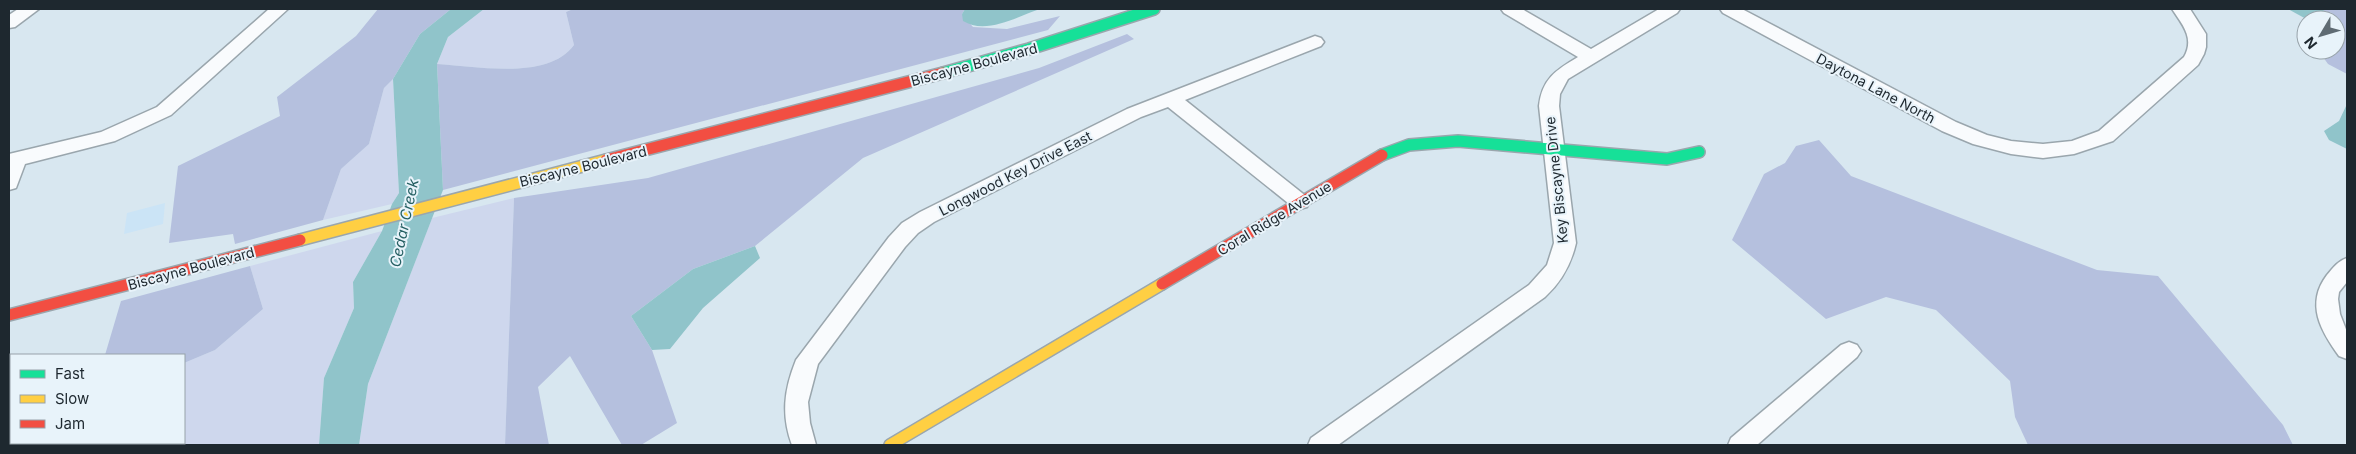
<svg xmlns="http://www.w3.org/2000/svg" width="2356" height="454" font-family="Inter,sans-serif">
  <rect width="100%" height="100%" fill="#d8e7f0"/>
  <path fill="#cbe4f6" d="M 165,203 L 163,224 L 124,234 L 127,213 Z"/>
  <g fill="#ced7ed">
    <path d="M 484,9 L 573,9 L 566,12 L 574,45 C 548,81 476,66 437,64 L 448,37 Z"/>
    <path d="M 393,79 L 399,193 L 392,204 L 323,220 L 341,169 L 369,144 L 384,88 Z"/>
    <path d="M 514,198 L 505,445 L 359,445 L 368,384 L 432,218 Z"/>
    <path d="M 382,231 L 353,282 L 354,308 L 324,378 L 319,445 L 96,445 L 98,443 L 184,443 L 184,363 L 215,350 L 263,309 L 250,266 Z"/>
  </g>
  <g fill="#b5c0de">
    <path d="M 378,9 L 451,9 L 420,34 L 393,79 L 384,88 L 369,144 L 341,169 L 323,220 L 235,244 L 233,234 L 169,243 L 178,166 L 280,116 L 277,97 L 356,36 Z"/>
    <path d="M 573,9 L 965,9 L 962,14 L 973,27 L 1007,29 L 1060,16 L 1048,30 L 443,190 L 437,64 C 476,66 548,81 574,45 L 566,12 Z"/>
    <path d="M 2322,9 L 2347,9 L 2347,74 L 2328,64 L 2318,50 L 2336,50 L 2336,20 L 2331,20 L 2333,18 Z"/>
    <path d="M 1127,34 L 1134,39 L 863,158 L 755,246 L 693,269 L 631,316 L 652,350 L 677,423 L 641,445 L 622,445 L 570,356 L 538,387 L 549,445 L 505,445 L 514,198 L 648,178 L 1039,68 Z"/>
    <path d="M 1819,140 L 1851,176 L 2097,270 L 2158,276 L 2283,425 L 2293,445 L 2028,445 L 2015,417 L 2010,381 L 1936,310 L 1886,297 L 1826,319 L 1732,240 L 1764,174 L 1785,163 L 1796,146 Z"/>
    <path d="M 250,266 L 263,309 L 215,350 L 184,363 L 184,355 L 105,355 L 121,301 Z"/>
    <path d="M 11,414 L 11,443 L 98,443 L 96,445 L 9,445 L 9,415 Z"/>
  </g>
  <g fill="#90c4ca">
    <path d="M 451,9 L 484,9 L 448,37 L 437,64 L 443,190 L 368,384 L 359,445 L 319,445 L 324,378 L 354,308 L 353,282 L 382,231 L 392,204 L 399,193 L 393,79 L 420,34 Z"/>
    <path d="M 965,9 L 1040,9 C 1016,17 986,35 963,21 L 962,14 Z"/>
    <path d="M 2288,9 L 2322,9 L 2333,18 L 2331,20 L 2308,20 Z"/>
    <path d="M 2347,104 L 2347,149 L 2329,140 L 2324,131 L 2339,121 Z"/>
    <path d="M 755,246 L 760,258 L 703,308 L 670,349 L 652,350 L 631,316 L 693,269 Z"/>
  </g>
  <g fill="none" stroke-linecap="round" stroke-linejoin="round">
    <defs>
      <g id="street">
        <path d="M 18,9 L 39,9 L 15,27 L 9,28 L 9,15 Z"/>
        <path d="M 269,9 L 288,9 L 171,115 L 115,141 L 25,164 L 16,188 L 9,190 L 9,154 L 101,132 L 157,107 Z"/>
        <path d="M 1501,9 L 1522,9 L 1591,49 L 1659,9 L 1680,9 L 1677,13 L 1568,79 L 1560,94 L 1559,106 L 1576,243 C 1571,265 1561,282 1545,297 L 1338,445 L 1308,445 L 1311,438 L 1529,285 L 1547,265 L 1554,243 L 1539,106 C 1542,79 1556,70 1578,57 L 1504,13 Z"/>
        <path d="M 1720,9 L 1742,9 L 1956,122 L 1987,135 L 2011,141 L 2043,144 L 2072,141 L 2099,131 L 2184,57 C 2195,38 2182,24 2172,9 L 2190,9 L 2206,34 L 2206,47 L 2204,54 L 2198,65 L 2113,141 L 2074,154 L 2043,158 L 2011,154 L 1973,144 L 1942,131 L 1723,13 Z"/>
        <path d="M 1315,36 L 1321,38 L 1324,42 L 1321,46 L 1185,100 L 1307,197 L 1310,202 L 1307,207 L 1300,209 L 1293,207 L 1168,107 L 1141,117 L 934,222 L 918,233 L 905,247 L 818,364 L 808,402 L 810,423 L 816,445 L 792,445 C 781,415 784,390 796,360 L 889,237 L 902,223 L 920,212 L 1127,109 Z"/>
        <path d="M 2347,258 L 2347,282 L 2339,292 L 2338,299 L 2340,314 L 2347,332 L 2347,359 L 2339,356 C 2321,331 2305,304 2327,275 C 2333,268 2338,261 2347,258 Z"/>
        <path d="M 1849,342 L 1857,345 L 1861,351 L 1857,357 L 1757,445 L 1728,445 L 1731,438 L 1841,345 Z"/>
      </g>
      <g id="fast">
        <path d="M 943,73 L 1029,49 L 1154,9"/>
        <path d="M 1382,155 L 1409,145 L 1458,141 L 1667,159 L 1699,152"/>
      </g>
      <g id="slow">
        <path d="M 300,240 L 606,160"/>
        <path d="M 890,445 L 1162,284"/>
      </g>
      <g id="jam">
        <path d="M 606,160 L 943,73"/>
        <path d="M 1162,284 L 1382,155"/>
        <path d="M 9,315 L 300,240"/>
      </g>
    </defs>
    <use href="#street" stroke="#9aa6ad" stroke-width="3"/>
    <use href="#fast" stroke="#9aa6ad" stroke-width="14"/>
    <use href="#slow" stroke="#9aa6ad" stroke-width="14"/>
    <use href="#jam" stroke="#9aa6ad" stroke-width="14"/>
    <use href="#street" fill="#f9fbfd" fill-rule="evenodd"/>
    <use href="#fast" stroke="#16e098" stroke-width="11"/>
    <use href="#slow" stroke="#ffcf43" stroke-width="11"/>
    <use href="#jam" stroke="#f24e42" stroke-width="11"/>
  </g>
  <g text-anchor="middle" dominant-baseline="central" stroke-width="4" stroke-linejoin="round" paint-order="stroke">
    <g font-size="14" fill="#1e282f" stroke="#e8f3fa">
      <text transform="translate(974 64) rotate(-15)">Biscayne Boulevard</text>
      <text transform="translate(1876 88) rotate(28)">Daytona Lane North</text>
      <text transform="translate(583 166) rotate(-14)">Biscayne Boulevard</text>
      <text transform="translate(1015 173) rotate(-27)">Longwood Key Drive East</text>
      <text transform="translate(1556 180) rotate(-96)">Key Biscayne Drive</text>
      <text transform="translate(1274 218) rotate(-31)">Coral Ridge Avenue</text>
      <text transform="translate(191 268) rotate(-15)">Biscayne Boulevard</text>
    </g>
    <g font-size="15" font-style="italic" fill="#266063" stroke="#e8f3fa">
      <text transform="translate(404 223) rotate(-78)">Cedar Creek</text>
    </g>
  </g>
  <rect width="2356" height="454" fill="none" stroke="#1e282f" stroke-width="20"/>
  <rect x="10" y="354" width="175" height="90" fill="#e8f3fa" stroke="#97a2a9"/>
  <rect x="20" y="370" width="25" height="8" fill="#16e098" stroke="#97a2a9"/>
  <text x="55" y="379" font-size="15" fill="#1e282f">Fast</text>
  <rect x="20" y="395" width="25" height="8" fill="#ffcf43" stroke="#97a2a9"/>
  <text x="55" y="404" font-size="15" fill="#1e282f">Slow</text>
  <rect x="20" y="420" width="25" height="8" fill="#f24e42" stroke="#97a2a9"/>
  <text x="55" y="429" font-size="15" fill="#1e282f">Jam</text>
  <g transform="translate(2321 35) rotate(232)"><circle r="24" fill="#e8f3fa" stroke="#97a2a9"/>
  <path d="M0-4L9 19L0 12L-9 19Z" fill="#5f6b73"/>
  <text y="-8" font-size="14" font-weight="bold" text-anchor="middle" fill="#1e282f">N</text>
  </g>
</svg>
